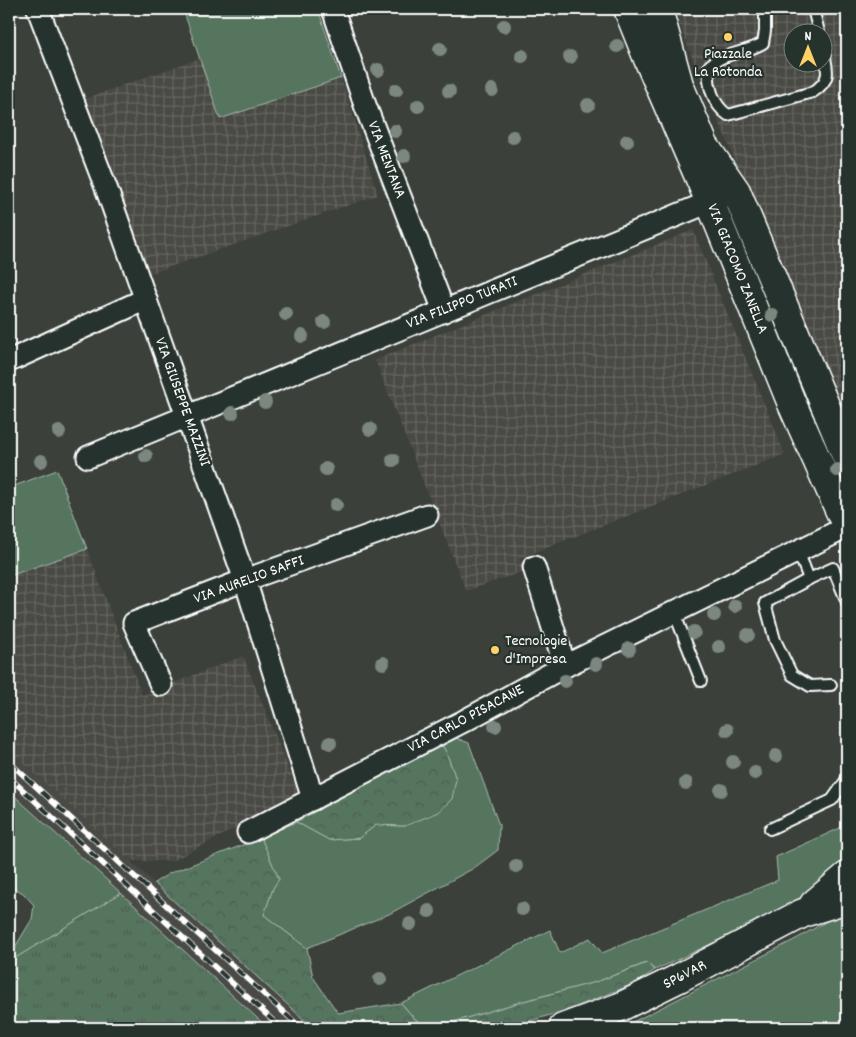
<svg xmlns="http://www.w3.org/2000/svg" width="856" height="1037" font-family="Dekko,sans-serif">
  <defs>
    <pattern id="industrial-grid" width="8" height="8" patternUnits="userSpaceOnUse" patternTransform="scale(1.25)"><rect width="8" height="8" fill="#4a4a44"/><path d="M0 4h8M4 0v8" fill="none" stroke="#656560"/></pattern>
    <pattern id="forest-crowns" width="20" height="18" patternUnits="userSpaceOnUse" patternTransform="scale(1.25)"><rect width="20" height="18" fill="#54755f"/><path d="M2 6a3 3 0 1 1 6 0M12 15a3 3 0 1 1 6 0" fill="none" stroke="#4f5c54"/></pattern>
    <pattern id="park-tufts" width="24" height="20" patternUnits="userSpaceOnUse" patternTransform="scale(1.25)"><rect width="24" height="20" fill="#54755f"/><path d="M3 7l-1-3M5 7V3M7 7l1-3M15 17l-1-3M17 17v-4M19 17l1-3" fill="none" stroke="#4f5c54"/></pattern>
  </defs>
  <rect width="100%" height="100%" fill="#3b403a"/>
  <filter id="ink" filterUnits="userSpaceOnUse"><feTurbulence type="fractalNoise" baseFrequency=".02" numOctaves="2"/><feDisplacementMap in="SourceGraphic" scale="10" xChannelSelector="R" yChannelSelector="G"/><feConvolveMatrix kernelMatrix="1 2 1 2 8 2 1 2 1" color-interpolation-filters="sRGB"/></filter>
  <g filter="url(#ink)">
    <path fill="#4a4a44" d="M 9,750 L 313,1028 L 268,1028 L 9,791 Z"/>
    <g fill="url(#industrial-grid)" fill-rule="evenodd">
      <path d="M 674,9 L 847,9 L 847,427 L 691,55 ZM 794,32 L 824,32 L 824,62 L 794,62 Z"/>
      <path d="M 200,58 L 220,119 L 341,78 L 378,195 L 149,274 L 84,99 Z"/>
      <path d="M 693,230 L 785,454 L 520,558 L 525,571 L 466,591 L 375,360 Z"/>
      <path d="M 87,549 L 142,695 L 243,656 L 299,794 L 294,798 L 172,861 L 130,861 L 9,750 L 9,576 Z"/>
    </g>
    <g fill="#54755f" stroke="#aabaaf">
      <path d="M 183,9 L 318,9 L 341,78 L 220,119 Z"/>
      <path d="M 57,470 L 87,549 L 9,576 L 9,488 Z"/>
      <path d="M 456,738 L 469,743 L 499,825 L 498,850 L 474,868 L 389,914 L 307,948 L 264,915 L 273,888 L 279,879 L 261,838 L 296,822 L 329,840 L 359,838 L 376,825 L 405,826 L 456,779 L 446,752 L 441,743 Z"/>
      <path d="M 9,791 L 121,893 L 9,962 L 9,957 L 32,919 L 34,905 L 23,893 L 9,885 Z"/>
      <path d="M 847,825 L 847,862 L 827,883 L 794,905 L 655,970 L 646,963 L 596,982 L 524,1001 L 433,1028 L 430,1028 L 415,1019 L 401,1003 L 550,930 L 560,953 L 590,938 L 602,953 L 778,880 L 776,857 Z"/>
      <path d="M 847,914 L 847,1028 L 621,1028 L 796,939 L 832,918 Z"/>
    </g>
    <g fill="url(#forest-crowns)" stroke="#aabaaf">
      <path d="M 441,743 L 446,752 L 456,779 L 452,799 L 438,812 L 405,826 L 376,825 L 359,838 L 329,840 L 296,822 Z"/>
      <path d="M 261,838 L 279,879 L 273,888 L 264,915 L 307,948 L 313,977 L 338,1013 L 401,1003 L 415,1019 L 430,1028 L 313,1028 L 154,883 L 170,873 Z"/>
      <path d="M 647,963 L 655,970 L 636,983 L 570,1009 L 507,1028 L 433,1028 L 524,1001 L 596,982 Z"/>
    </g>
    <path fill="url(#park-tufts)" stroke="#aabaaf" d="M 121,893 L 268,1028 L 9,1028 L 9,962 Z"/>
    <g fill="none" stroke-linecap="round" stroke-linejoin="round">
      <defs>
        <g id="lane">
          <path d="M 813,9 L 819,32"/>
          <path d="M 765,13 L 765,31 L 763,43 C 745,54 724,52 709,66 C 707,84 713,105 728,115 L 813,92 C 831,80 828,72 824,53"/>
          <path d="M 798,551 L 809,579 L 833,568 L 847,602"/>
          <path d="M 809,579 L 765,603 L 775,640 L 792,675 L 810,686 L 831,685"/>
          <path d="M 674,612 L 701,681"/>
          <path d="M 770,829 L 832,800 L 847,779"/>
        </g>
        <g id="street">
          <path d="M 38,9 L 108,193 L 245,580 L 313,799"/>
          <path d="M 333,9 L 365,105 L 444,311"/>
          <path d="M 9,361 L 146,299"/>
          <path d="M 88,457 L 724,196"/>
          <path d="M 534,567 L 565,666"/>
          <path d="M 161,685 L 134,623 L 245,580 L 427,515"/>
          <path d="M 248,832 L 464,721 L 565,666 L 847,527"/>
        </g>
        <g id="secondary">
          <path d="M 628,9 L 648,59 L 710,202 L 792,404 L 847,527"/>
          <path d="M 658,9 L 679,85 L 704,145 L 736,191 L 847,458"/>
          <path d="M 814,904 L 847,876"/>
          <path d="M 563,1028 L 620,1007 L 679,978 L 803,913 L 847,899"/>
        </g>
      </defs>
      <use href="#lane" stroke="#fff" stroke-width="14"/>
      <use href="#street" stroke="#fff" stroke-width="25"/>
      <use href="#secondary" stroke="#fff" stroke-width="31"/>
      <use href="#lane" stroke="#26332d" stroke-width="10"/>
      <use href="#street" stroke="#26332d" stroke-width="21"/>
      <use href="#secondary" stroke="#26332d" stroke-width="28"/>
      <defs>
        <g id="rail">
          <path d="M 9,762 L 301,1028"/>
          <path d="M 9,777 L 281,1028"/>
        </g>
      </defs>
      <use href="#rail" stroke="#fff" stroke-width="5.5"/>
      <use href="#rail" stroke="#26332d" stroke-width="4" stroke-dasharray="11" stroke-linecap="butt"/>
    </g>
    <g fill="#7c877f">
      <circle cx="504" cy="26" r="7"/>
      <circle cx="617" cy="46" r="7"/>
      <circle cx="440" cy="49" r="7"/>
      <circle cx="522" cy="56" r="7"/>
      <circle cx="570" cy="57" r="7"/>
      <circle cx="378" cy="70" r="7"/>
      <circle cx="396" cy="90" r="7"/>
      <circle cx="492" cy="90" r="7"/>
      <circle cx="449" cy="91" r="7"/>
      <circle cx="588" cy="105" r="7"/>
      <circle cx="418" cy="106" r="7"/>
      <circle cx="395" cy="131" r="7"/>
      <circle cx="513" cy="137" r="7"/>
      <circle cx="627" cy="141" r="7"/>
      <circle cx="404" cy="156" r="7"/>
      <circle cx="286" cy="314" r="7"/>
      <circle cx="772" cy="315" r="7"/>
      <circle cx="324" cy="322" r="7"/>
      <circle cx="302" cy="336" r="7"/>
      <circle cx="265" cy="402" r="7"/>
      <circle cx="232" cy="413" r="7"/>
      <circle cx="370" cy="429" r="7"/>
      <circle cx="59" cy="432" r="7"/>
      <circle cx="146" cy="456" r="7"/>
      <circle cx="393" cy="460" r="7"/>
      <circle cx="41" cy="461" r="7"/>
      <circle cx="326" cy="469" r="7"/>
      <circle cx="837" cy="470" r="7"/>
      <circle cx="336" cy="505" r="7"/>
      <circle cx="735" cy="606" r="7"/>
      <circle cx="714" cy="615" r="7"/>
      <circle cx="694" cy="632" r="7"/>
      <circle cx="748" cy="635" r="7"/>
      <circle cx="719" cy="647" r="7"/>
      <circle cx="629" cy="649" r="7"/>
      <circle cx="383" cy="663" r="7"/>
      <circle cx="596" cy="664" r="7"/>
      <circle cx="565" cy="681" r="7"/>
      <circle cx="495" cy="726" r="7"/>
      <circle cx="727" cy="730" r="7"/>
      <circle cx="330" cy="743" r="7"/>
      <circle cx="776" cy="756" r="7"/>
      <circle cx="733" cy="762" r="7"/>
      <circle cx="755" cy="773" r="7"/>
      <circle cx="686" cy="783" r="7"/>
      <circle cx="721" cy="790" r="7"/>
      <circle cx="516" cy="866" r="7"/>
      <circle cx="522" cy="909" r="7"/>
      <circle cx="429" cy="911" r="7"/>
      <circle cx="410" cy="924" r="7"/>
      <circle cx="380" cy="979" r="7"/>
    </g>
  </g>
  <g fill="#ffd166" stroke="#26332d" stroke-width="2">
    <circle cx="728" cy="37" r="5"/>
    <circle cx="495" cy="650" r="5"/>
  </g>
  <g text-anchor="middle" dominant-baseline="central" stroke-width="4.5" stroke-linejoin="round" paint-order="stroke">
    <g font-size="16" fill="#fff" stroke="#26332d">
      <text x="728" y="54">Piazzale<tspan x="728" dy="18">La Rotonda</tspan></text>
      <text x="505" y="641" text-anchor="start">Tecnologie<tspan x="505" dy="18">d'Impresa</tspan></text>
    </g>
    <g font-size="16" fill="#fff" stroke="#26332d">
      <text transform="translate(386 160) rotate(69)">VIA MENTANA</text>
      <text transform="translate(737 269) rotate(68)">VIA GIACOMO ZANELLA</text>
      <text transform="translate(462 303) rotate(-22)">VIA FILIPPO TURATI</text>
      <text transform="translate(182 402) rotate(70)">VIA GIUSEPPE MAZZINI</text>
      <text transform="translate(249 580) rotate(-20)">VIA AURELIO SAFFI</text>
      <text transform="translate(466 719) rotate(-28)">VIA CARLO PISACANE</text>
      <text transform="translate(685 975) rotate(-27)">SP6VAR</text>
    </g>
  </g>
  <rect width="856" height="1037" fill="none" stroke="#26332d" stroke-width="30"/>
  <rect x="15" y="15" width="826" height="1007" fill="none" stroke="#fff" stroke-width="2" filter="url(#ink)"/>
  <g transform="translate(808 48)"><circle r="24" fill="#26332d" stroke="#7d8581"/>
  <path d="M0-4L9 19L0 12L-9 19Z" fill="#ffd166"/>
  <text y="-8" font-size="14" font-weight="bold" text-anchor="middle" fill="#ffffff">N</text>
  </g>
</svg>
